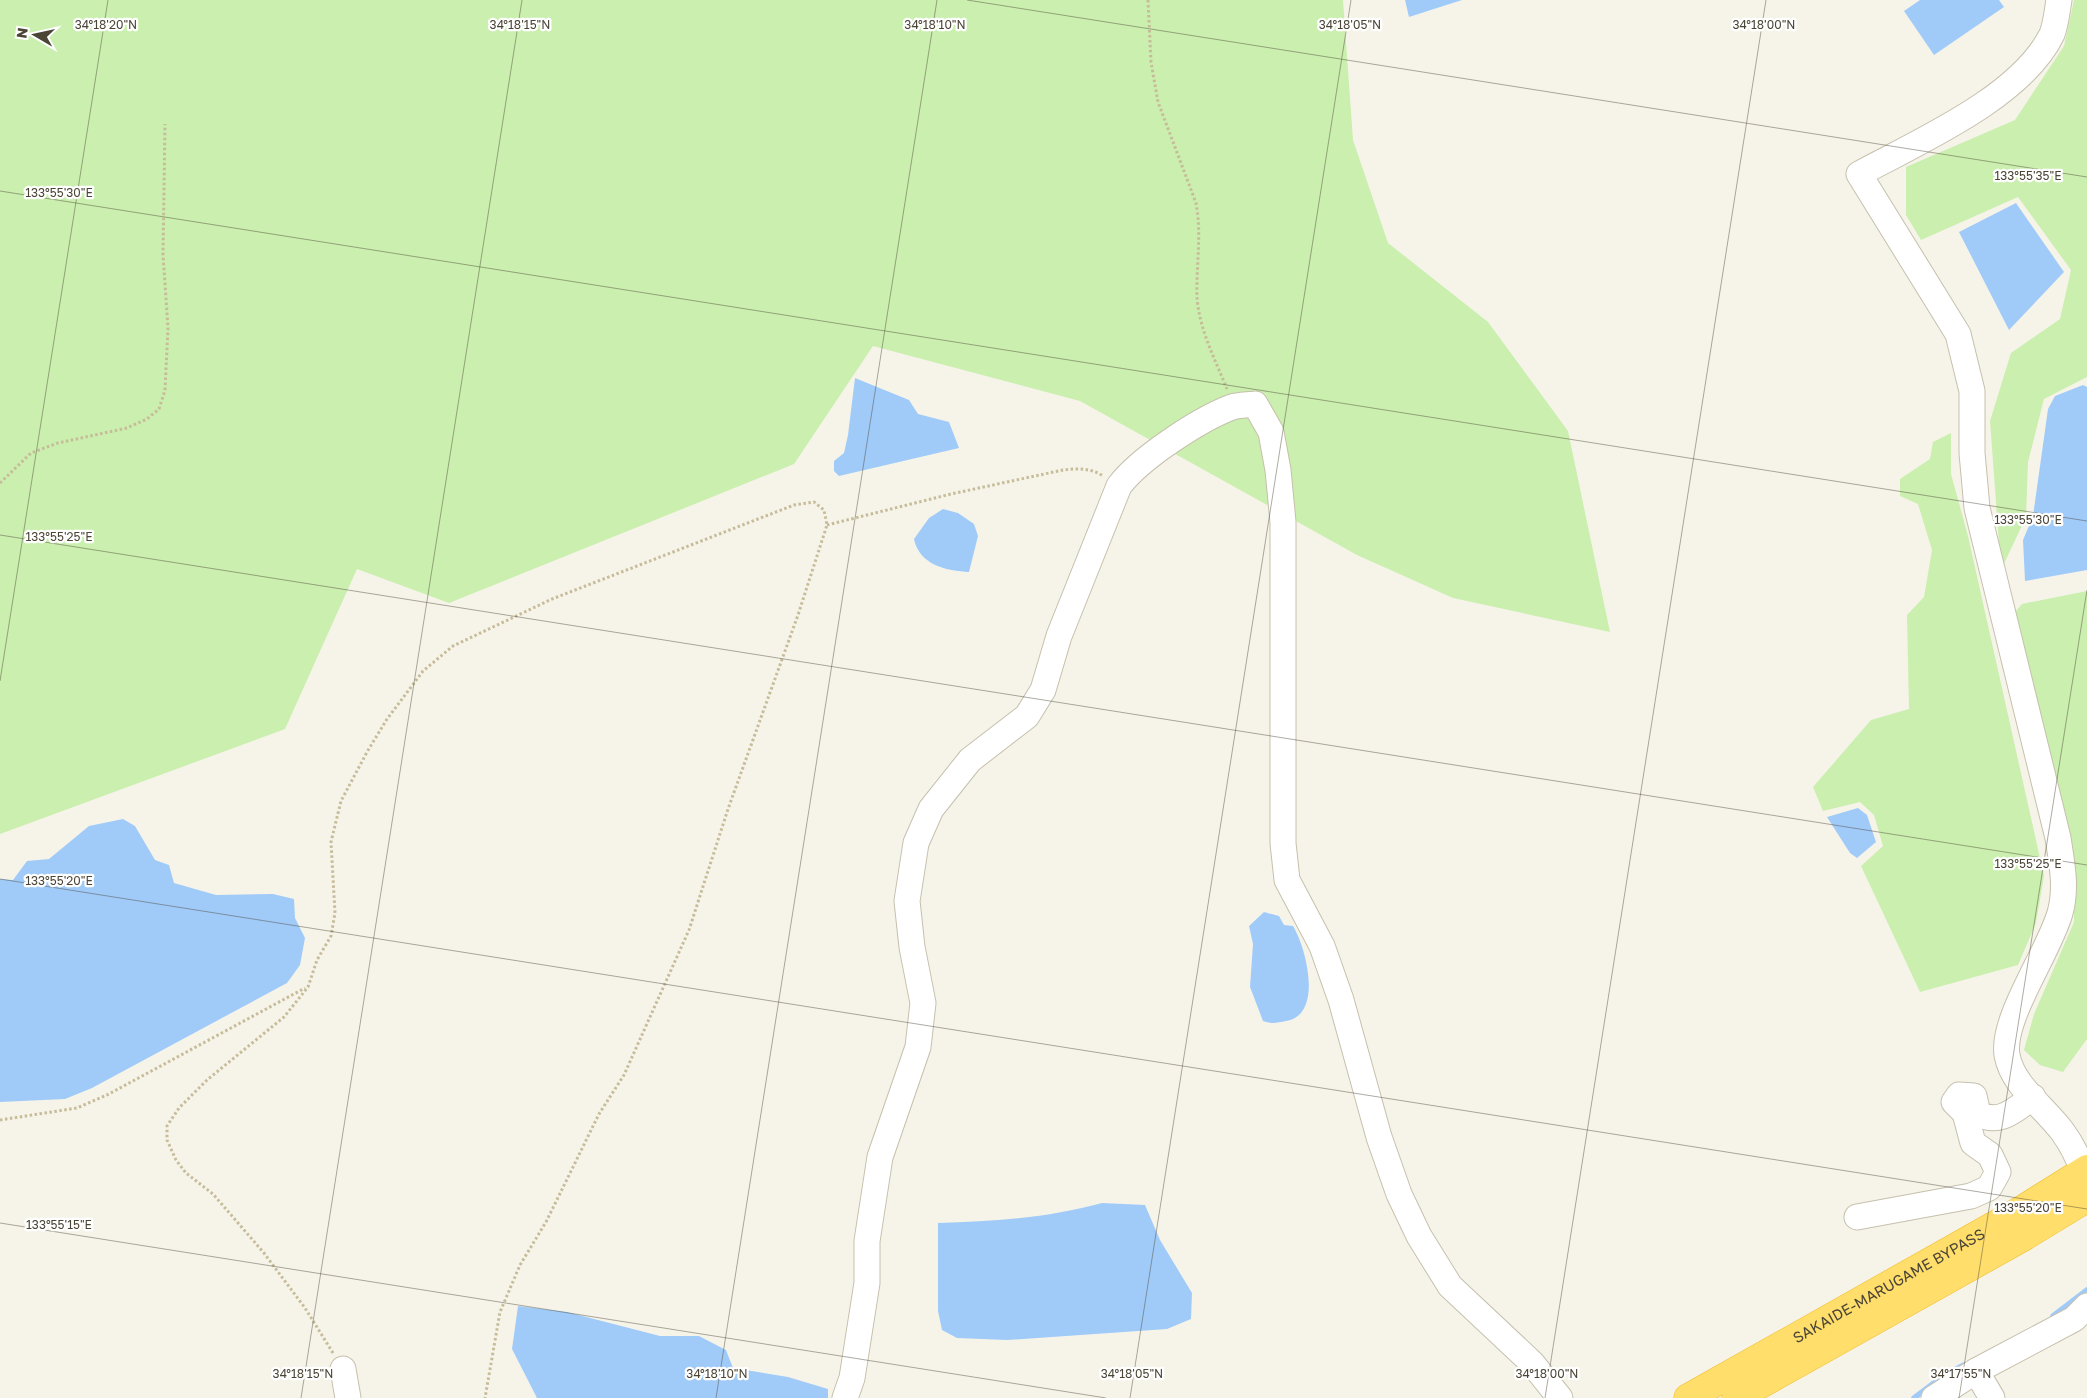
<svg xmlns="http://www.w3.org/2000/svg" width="2087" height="1398" font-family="'Golos Text',sans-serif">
  <rect width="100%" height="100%" fill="#f6f4e9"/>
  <g fill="#caefae">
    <path d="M 0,0 L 1343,0 L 1353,140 L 1388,243 L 1488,322 L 1568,431 L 1610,632 L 1453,598 L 1357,555 L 1080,401 L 873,346 L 794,464 L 449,603 L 357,569 L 285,729 L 0,834 Z"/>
    <path d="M 2074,0 L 2087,0 L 2087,377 L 2044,399 L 2028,462 L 2026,517 L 2001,570 L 1990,421 L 2011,353 L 2060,319 L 2071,270 L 2018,197 L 1921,240 L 1906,215 L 1906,167 L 2015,120 L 2064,46 Z"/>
    <path d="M 1951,433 L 1951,474 L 1968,536 L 2044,876 L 2036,923 L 2018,965 L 1920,992 L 1861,866 L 1883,846 L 1874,815 L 1860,802 L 1823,811 L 1813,787 L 1871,720 L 1909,709 L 1907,615 L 1924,597 L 1932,550 L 1918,504 L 1900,496 L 1900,479 L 1930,459 L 1933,442 Z"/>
    <path d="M 2087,591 L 2087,1039 L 2063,1072 L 2040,1065 L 2024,1050 L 2034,1014 L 2074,922 L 2074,868 L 2015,612 L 2022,604 Z"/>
  </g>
  <g fill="#a0cbf9">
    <path d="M 1405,0 L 1462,0 L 1409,17 Z"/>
    <path d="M 1920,0 L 1999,0 L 2004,7 L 1934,55 L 1904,11 Z"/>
    <path d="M 2016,203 L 2064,272 L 2009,330 L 1959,232 Z"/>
    <path d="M 855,378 L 909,400 L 918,414 L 949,422 L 959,448 L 839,476 L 834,471 L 834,461 L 844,453 L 848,435 Z"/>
    <path d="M 2083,385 L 2087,387 L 2087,570 L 2025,581 L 2023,540 L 2033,516 L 2048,409 L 2055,396 Z"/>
    <path d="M 943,509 L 958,513 L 974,524 L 978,536 L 969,572 C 947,571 919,565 914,539 L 929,518 Z"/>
    <path d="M 1858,808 L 1867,815 L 1876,842 L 1857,858 L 1850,853 L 1827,817 Z"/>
    <path d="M 123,819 L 135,826 L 155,860 L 169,865 L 174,883 L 216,895 L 273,894 L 294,899 L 295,918 L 305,938 L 300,965 L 287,983 L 92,1088 L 65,1099 L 0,1102 L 0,879 L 13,880 L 27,861 L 49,859 L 89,826 Z"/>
    <path d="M 1264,912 L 1279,916 L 1284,925 L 1293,926 C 1306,947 1324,1015 1286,1021 C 1277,1023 1271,1024 1263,1021 L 1250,987 L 1253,944 L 1249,926 Z"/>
    <path d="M 1102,1203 L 1145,1205 L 1160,1240 L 1192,1293 L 1191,1319 L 1167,1329 L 1007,1340 L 957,1338 L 942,1330 L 938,1311 L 938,1223 C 995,1221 1048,1218 1102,1203 Z"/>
    <path d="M 518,1306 L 567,1312 L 660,1336 L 699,1336 L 726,1350 L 733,1368 L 788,1377 L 828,1389 L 828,1398 L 537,1398 L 512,1349 Z"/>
  </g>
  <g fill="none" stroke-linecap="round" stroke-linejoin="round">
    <g stroke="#a0cbf9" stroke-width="5.5">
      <path d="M 2053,1316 L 2087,1290"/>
      <path d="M 1914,1398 L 1946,1374 L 1964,1365"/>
    </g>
    <defs>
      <g id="minor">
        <path d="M 2059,0 C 2057,11 2056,24 2052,34 C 2022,97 1918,142 1859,174 L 1958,334 L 1972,391 L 1972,453 L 1977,508 L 2058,838 C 2062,864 2067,888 2060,913 C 2049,952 2001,1019 2007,1055 C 2012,1085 2044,1107 2062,1131 C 2071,1143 2078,1157 2083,1171"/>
        <path d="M 1857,1217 L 1971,1196 L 1989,1188 L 1998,1172 L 1990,1155 L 1973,1143 L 1965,1113 L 1954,1102 L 1959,1095 L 1974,1096 L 1978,1114 C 2001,1125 2014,1110 2033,1097"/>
        <path d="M 343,1369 L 348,1398"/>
        <path d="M 1976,1371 L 1992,1398"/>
        <path d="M 845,1398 L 852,1378 L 867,1283 L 867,1241 L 880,1157 L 918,1047 L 923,1003 L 912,947 L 907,901 L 916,843 L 931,809 L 970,760 L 1027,716 L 1043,690 L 1059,636 L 1119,486 C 1140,458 1200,419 1232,407 C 1239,405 1248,405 1255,404 L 1271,432 L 1278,470 L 1283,522 L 1283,843 L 1287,880 L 1322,946 L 1341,1000 L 1379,1137 L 1399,1194 L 1419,1236 L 1450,1286 L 1532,1363 L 1560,1398"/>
        <path d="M 1934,1398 L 1976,1371 L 2074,1319 L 2087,1306"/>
      </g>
      <g id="highway">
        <path id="s1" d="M 1688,1398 L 2020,1211 L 2087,1169"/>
        <path d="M 1736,1398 L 2025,1236 L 2087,1198"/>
      </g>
    </defs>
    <use href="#minor" stroke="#c6c0ad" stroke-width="27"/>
    <use href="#highway" stroke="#efbc2a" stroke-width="29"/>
    <g stroke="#c7bc9a" stroke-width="3" stroke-dasharray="2.5 2.5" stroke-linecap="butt">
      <path d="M 1148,0 L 1151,62 L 1158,102 L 1196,203 C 1202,234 1196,266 1197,297 C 1199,329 1215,359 1227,389"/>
      <path d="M 0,483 L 31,453 L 58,443 L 127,428 L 147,419 L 159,409 L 165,390 L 168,328 L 163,255 L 165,124"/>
      <path d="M 827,525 L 951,494 L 1063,470 C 1077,468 1091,468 1103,476"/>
      <path d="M 0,1120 L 77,1108 L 107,1095 L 305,988"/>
      <path d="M 333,1353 L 305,1308 L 264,1253 L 213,1194 L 186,1173 L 176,1160 L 167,1140 L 167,1126 L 179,1108 L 207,1080 L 284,1017 L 308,987 L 317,960 L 331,936 L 335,913 L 331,842 L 341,801 L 367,752 L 387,719 L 423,671 L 453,646 L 552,599 L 794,505 L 814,502 L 824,510 L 827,525 L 798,615 L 728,809 L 689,930 L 624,1075 L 599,1114 L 546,1222 L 520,1265 L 500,1312 L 485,1398"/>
    </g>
    <use href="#minor" stroke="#fff" stroke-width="25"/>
    <use href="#highway" stroke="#ffde6b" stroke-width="28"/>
  </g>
  <path fill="none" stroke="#4b4536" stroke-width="1" stroke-opacity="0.45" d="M 967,0 L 2087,177M 0,191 L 2087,521M 0,535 L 2087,865M 0,681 L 108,0M 0,879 L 2087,1209M 0,1223 L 1106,1398M 301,1398 L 522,0M 716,1398 L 937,0M 1130,1398 L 1351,0M 1545,1398 L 1766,0M 1959,1398 L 2087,590"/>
  <g text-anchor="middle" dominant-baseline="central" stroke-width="4.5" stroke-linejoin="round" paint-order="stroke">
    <g font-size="15" fill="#4b4536" stroke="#fff">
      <text stroke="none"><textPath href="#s1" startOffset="230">SAKAIDE-MARUGAME BYPASS</textPath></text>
    </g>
  </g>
  <g font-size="12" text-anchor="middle" fill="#4b4536" stroke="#fff" stroke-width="4.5" stroke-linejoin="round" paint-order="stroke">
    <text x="106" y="29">34°18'20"N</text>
    <text x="520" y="29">34°18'15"N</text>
    <text x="935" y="29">34°18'10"N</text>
    <text x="1350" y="29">34°18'05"N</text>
    <text x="1764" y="29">34°18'00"N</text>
    <text x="2028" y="180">133°55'35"E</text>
    <text x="59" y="197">133°55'30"E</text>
    <text x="2028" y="524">133°55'30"E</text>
    <text x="59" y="541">133°55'25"E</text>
    <text x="2028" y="868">133°55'25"E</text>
    <text x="59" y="885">133°55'20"E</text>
    <text x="2028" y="1212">133°55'20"E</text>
    <text x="59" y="1229">133°55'15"E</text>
    <text x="303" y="1378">34°18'15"N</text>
    <text x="717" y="1378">34°18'10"N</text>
    <text x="1132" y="1378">34°18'05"N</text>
    <text x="1547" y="1378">34°18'00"N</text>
    <text x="1961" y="1378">34°17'55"N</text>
  </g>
  <g transform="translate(35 35) rotate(279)" stroke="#ffffff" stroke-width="4" paint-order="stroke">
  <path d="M0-4L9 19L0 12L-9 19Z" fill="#4b4536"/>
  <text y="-8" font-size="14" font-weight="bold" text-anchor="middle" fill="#4b4536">N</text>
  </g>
</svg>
